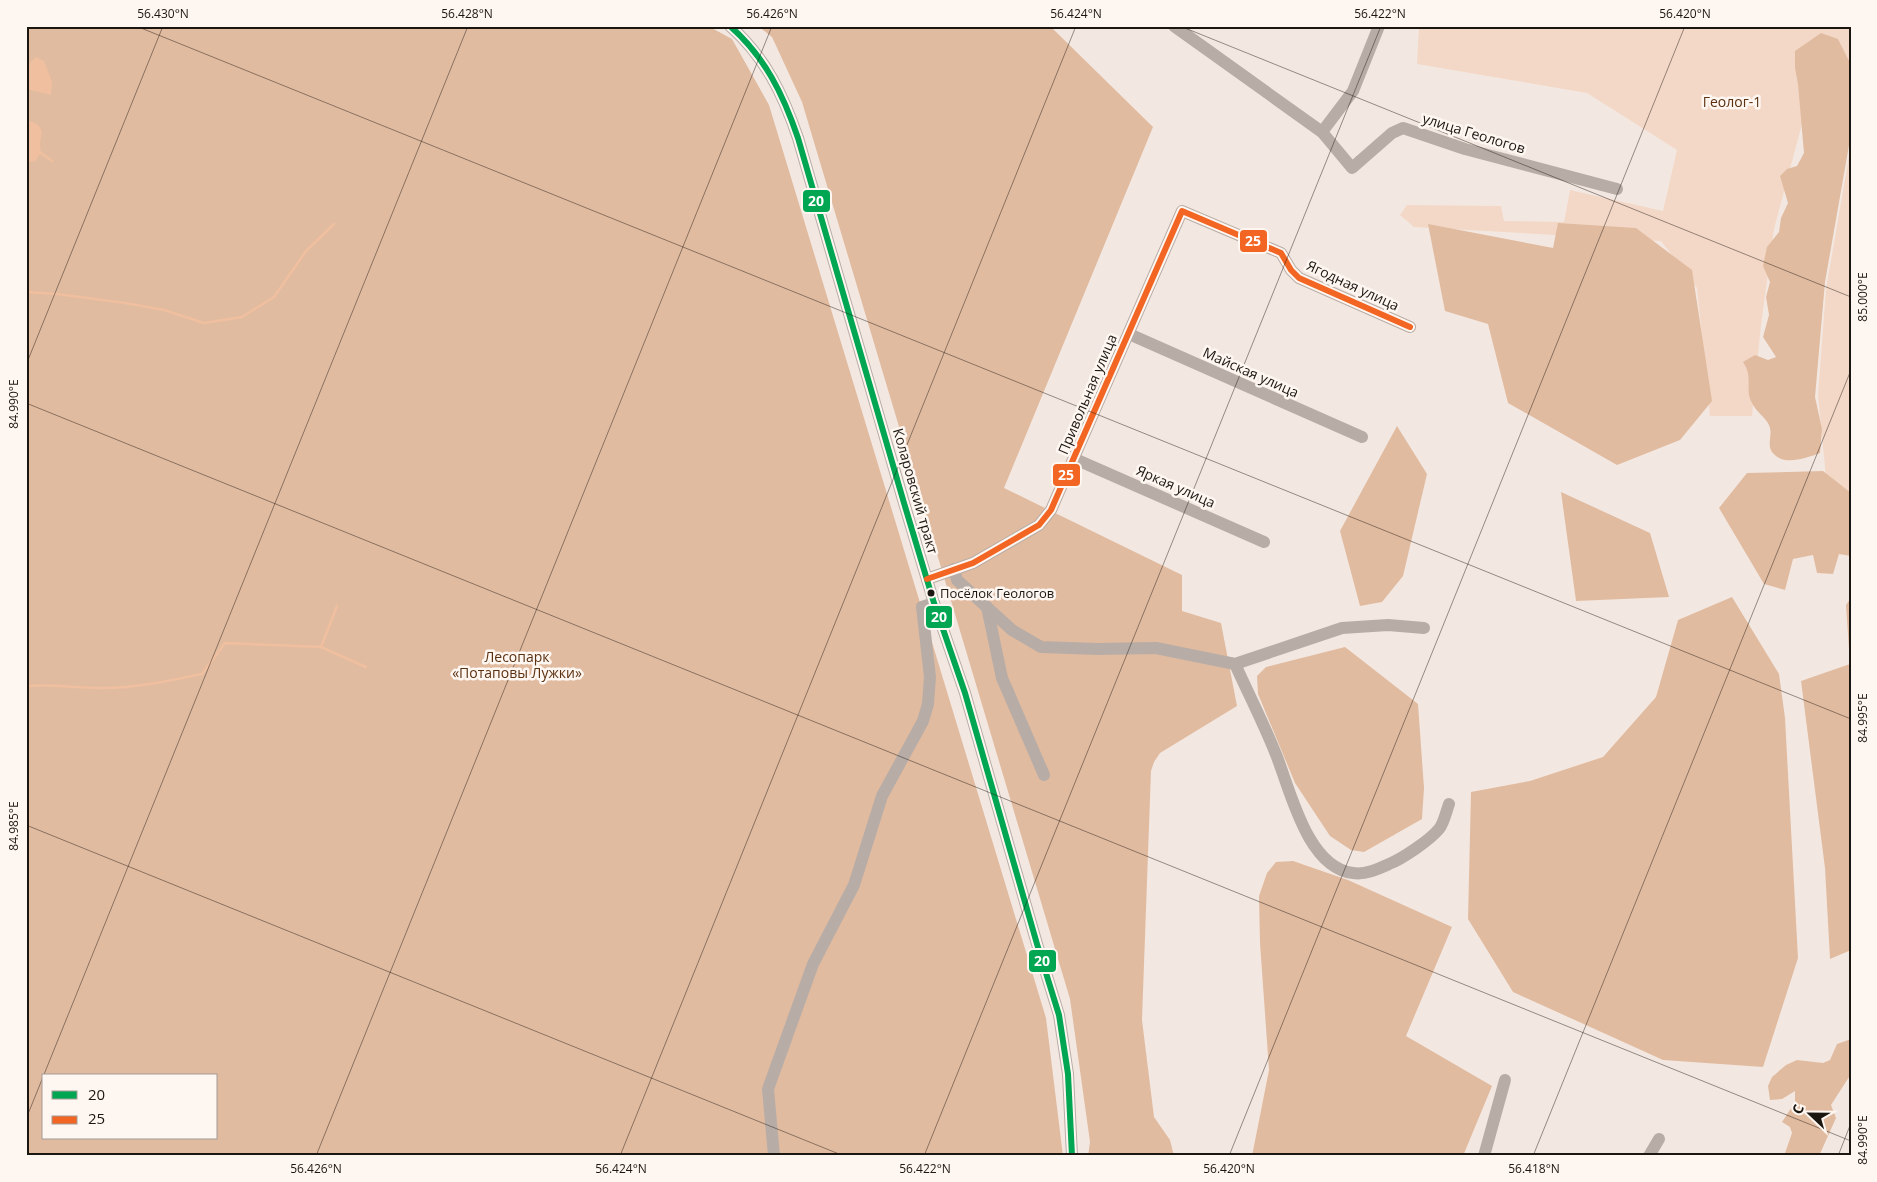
<svg xmlns="http://www.w3.org/2000/svg" width="1877" height="1182" font-family="'Open Sans',sans-serif">
  <rect width="100%" height="100%" fill="#f3e8e1"/>
  <g fill="#f3d8c7">
    <path d="M 1419,26 L 1851,26 L 1851,61 L 1818,44 L 1810,94 L 1774,229 L 1761,325 L 1752,416 L 1710,416 L 1697,288 L 1661,241 L 1414,227 L 1400,215 L 1407,205 L 1501,206 L 1504,221 L 1564,222 L 1570,190 L 1663,211 L 1677,150 L 1587,93 L 1417,64 Z"/>
    <path d="M 1851,145 L 1851,500 L 1828,498 L 1818,395 L 1826,289 Z"/>
  </g>
  <g fill="#e1bba0" fill-rule="evenodd">
    <path d="M 26,26 L 708,26 L 732,39 L 769,105 L 1046,1018 L 1063,1156 L 26,1156 ZM 44,1076 L 216,1076 L 216,1138 L 44,1138 Z"/>
    <path d="M 758,26 L 1050,26 L 1153,127 L 1004,488 L 1182,575 L 1182,611 L 1221,623 L 1237,706 L 1160,753 L 1154,762 L 1151,771 L 1142,1020 L 1154,1117 L 1170,1140 L 1174,1156 L 1088,1156 L 1090,1142 L 1070,999 L 802,102 L 772,37 Z"/>
    <path d="M 1821,33 L 1838,39 L 1848,59 L 1851,62 L 1851,134 L 1825,282 L 1815,397 L 1822,429 L 1820,453 C 1806,458 1783,467 1772,452 C 1767,445 1772,436 1770,428 C 1768,419 1756,412 1752,403 C 1744,389 1754,378 1743,362 L 1755,355 L 1768,360 L 1776,357 L 1763,337 L 1769,315 L 1766,297 L 1770,282 L 1763,266 L 1767,247 L 1779,232 L 1781,218 L 1788,203 L 1780,176 L 1787,169 L 1797,166 L 1804,153 L 1798,84 L 1795,68 L 1795,51 Z"/>
    <path d="M 1558,223 L 1636,228 L 1692,270 L 1712,401 L 1680,440 L 1617,465 L 1508,403 L 1488,324 L 1445,311 L 1428,224 L 1553,248 Z"/>
    <path d="M 1397,426 L 1427,474 L 1403,576 L 1382,602 L 1360,606 L 1340,531 Z"/>
    <path d="M 1823,471 L 1851,493 L 1851,556 L 1839,554 L 1833,574 L 1817,573 L 1813,555 L 1793,559 L 1785,590 L 1764,584 L 1719,508 L 1747,473 Z"/>
    <path d="M 1561,492 L 1650,533 L 1669,597 L 1576,601 Z"/>
    <path d="M 1732,597 L 1779,674 L 1785,718 L 1798,958 L 1763,1067 L 1663,1060 L 1513,992 L 1468,919 L 1471,792 L 1530,781 L 1603,757 L 1656,697 L 1678,620 Z"/>
    <path d="M 1851,598 L 1851,950 L 1830,959 L 1825,868 L 1801,681 L 1850,664 L 1846,605 Z"/>
    <path d="M 1345,647 L 1418,704 L 1424,788 L 1422,819 L 1364,852 L 1351,850 L 1330,836 L 1295,783 L 1258,694 L 1257,676 L 1266,667 Z"/>
    <path d="M 1293,861 L 1348,880 L 1452,927 L 1406,1036 L 1492,1086 L 1463,1156 L 1252,1156 L 1269,1070 L 1260,943 L 1259,896 L 1267,873 L 1276,862 Z"/>
    <path d="M 1851,1039 L 1851,1074 L 1831,1105 L 1836,1118 L 1819,1156 L 1784,1156 L 1792,1133 L 1790,1127 L 1782,1122 L 1795,1102 L 1795,1091 L 1782,1099 L 1770,1100 L 1768,1086 L 1772,1077 L 1786,1065 L 1797,1060 L 1823,1063 L 1830,1060 L 1837,1044 Z"/>
  </g>
  <g fill="#efbf9f">
    <path d="M 36,57 L 44,61 L 52,82 L 51,95 L 26,89 L 26,67 Z"/>
    <path d="M 26,119 L 38,125 L 42,131 L 40,143 L 41,153 L 35,161 L 26,162 Z"/>
  </g>
  <g fill="none" stroke-linecap="round" stroke-linejoin="round">
    <g stroke="#efbf9f" stroke-width="2.5">
      <path d="M 41,153 L 52,161"/>
      <path d="M 26,292 L 57,294 L 125,303 L 164,310 L 204,323 L 242,317 L 274,297 L 306,251 L 334,224"/>
      <path d="M 321,647 L 366,667"/>
      <path d="M 26,686 C 52,684 77,688 103,688 C 137,688 169,681 202,674 L 225,643 L 321,647 L 337,606"/>
    </g>
    <g stroke="#b8ada6" stroke-width="12">
      <path d="M 730,26 C 765,57 783,94 798,138 L 904,503 L 934,603 L 965,693 L 1037,944 L 1059,1015 L 1068,1074 L 1072,1156"/>
      <path d="M 1174,26 L 1322,132 L 1352,168 L 1392,133 L 1403,128 L 1465,149 L 1617,189"/>
      <path d="M 1322,132 L 1353,91 L 1379,26"/>
      <path d="M 1129,334 L 1362,437"/>
      <path d="M 1075,459 L 1264,542"/>
      <path d="M 954,569 L 957,580 L 1012,630 L 1041,647 L 1097,649 L 1156,648 L 1235,664 L 1342,628 L 1388,625 L 1424,628"/>
      <path d="M 927,579 L 973,563 L 1039,525 L 1051,510 L 1182,211 L 1281,253 L 1291,270 L 1299,278 L 1410,327"/>
      <path d="M 987,607 L 1002,678 L 1044,775"/>
      <path d="M 1235,664 C 1249,695 1265,726 1277,757 C 1291,793 1308,868 1353,873 C 1365,875 1378,869 1389,864 C 1402,859 1430,840 1439,829 C 1444,823 1446,812 1449,804"/>
      <path d="M 774,1156 L 768,1089 L 813,964 L 854,885 L 882,796 L 923,721 L 928,704 L 930,677 L 922,607 L 934,603"/>
      <path d="M 1484,1156 L 1505,1080"/>
      <path d="M 1649,1156 L 1659,1139"/>
    </g>
    <defs>
      <path id="bus-1" d="M 730,26 C 765,57 783,94 798,138 L 904,503 L 934,603 L 965,693 L 1037,944 L 1059,1015 L 1068,1074 L 1072,1156"/>
      <path id="bus-2" d="M 927,579 L 973,563 L 1039,525 L 1051,510 L 1182,211 L 1281,253 L 1291,270 L 1299,278 L 1410,327"/>
    </defs>
    <use href="#bus-1" stroke="#fef6f1" stroke-width="10"/>
    <use href="#bus-2" stroke="#fef6f1" stroke-width="10"/>
    <use href="#bus-1" stroke="#00a651" stroke-width="6"/>
    <use href="#bus-2" stroke="#f26522" stroke-width="6"/>
  </g>
  <path fill="none" stroke="#1c1611" stroke-width="1" stroke-opacity="0.45" d="M 136,26 L 1851,719M 1180,26 L 1851,297M 26,365 L 163,26M 26,403 L 1851,1141M 26,825 L 844,1156M 26,1119 L 468,26M 316,1156 L 772,26M 620,1156 L 1076,26M 924,1156 L 1381,26M 1229,1156 L 1685,26M 1533,1156 L 1851,370M 1838,1156 L 1851,1123"/>
  <circle fill="#1c1611" stroke="#fef6f1" stroke-width="2" cx="931" cy="593" r="4.5"/>
  <g text-anchor="middle" dominant-baseline="central" stroke-width="5" stroke-linejoin="round" paint-order="stroke">
    <g font-size="13" fill="#1c1611" stroke="#fef6f1" text-anchor="start">
      <text x="940" y="593">Посёлок Геологов</text>
    </g>
    <g font-size="14" fill="#5a3111" stroke="#fef6f1">
      <text x="1732" y="101">Геолог-1</text>
      <text x="517" y="656">Лесопарк<tspan x="517" dy="16">«Потаповы Лужки»</tspan></text>
    </g>
    <g font-size="14" fill="#1c1611" stroke="#fef6f1">
      <text transform="translate(1474 133) rotate(17)">улица Геологов</text>
      <text transform="translate(1353 285) rotate(25)">Ягодная улица</text>
      <text transform="translate(1251 372) rotate(24)">Майская улица</text>
      <text transform="translate(1087 394) rotate(-67)">Привольная улица</text>
      <text transform="translate(1176 486) rotate(24)">Яркая улица</text>
      <text transform="translate(916 491) rotate(74)">Коларовский тракт</text>
    </g>
  </g>
  <g stroke="#fef6f1" stroke-width="2">
    <rect x="802" y="189" width="29" height="24" rx="5" fill="#00a651"/>
    <rect x="1239" y="229" width="29" height="24" rx="5" fill="#f26522"/>
    <rect x="1052" y="463" width="29" height="24" rx="5" fill="#f26522"/>
    <rect x="925" y="605" width="28" height="24" rx="5" fill="#00a651"/>
    <rect x="1028" y="949" width="29" height="24" rx="5" fill="#00a651"/>
  </g>
  <g font-size="14" text-anchor="middle" font-weight="bold" fill="#fff">
    <text x="816" y="206">20</text>
    <text x="1253" y="246">25</text>
    <text x="1066" y="480">25</text>
    <text x="939" y="622">20</text>
    <text x="1042" y="966">20</text>
  </g>
  <rect width="1877" height="1182" fill="none" stroke="#fef6f1" stroke-width="55"/>
  <rect x="42" y="1074" width="175" height="65" fill="#fef6f1" stroke="#a49c97"/>
  <rect x="52" y="1091" width="25" height="8" fill="#00a651" stroke="#a49c97"/>
  <text x="88" y="1100" font-size="15" fill="#1c1611">20</text>
  <rect x="52" y="1116" width="25" height="8" fill="#f26522" stroke="#a49c97"/>
  <text x="88" y="1124" font-size="15" fill="#1c1611">25</text>
  <g transform="translate(1810 1114) rotate(292)" stroke="#fef6f1" stroke-width="4" paint-order="stroke">
  <path d="M0-4L9 19L0 12L-9 19Z" fill="#1c1611"/>
  <text y="-8" font-size="14" font-weight="bold" text-anchor="middle" fill="#1c1611">С</text>
  </g>
  <rect x="28" y="28" width="1822" height="1126" fill="none" stroke="#1c1611" stroke-width="2"/>
  <g font-size="12" text-anchor="middle" fill="#1c1611">
    <text x="163" y="18">56.430°N</text>
    <text x="467" y="18">56.428°N</text>
    <text x="772" y="18">56.426°N</text>
    <text x="1076" y="18">56.424°N</text>
    <text x="1380" y="18">56.422°N</text>
    <text x="1685" y="18">56.420°N</text>
    <text transform="translate(1863 297) rotate(-90)" y="4">85.000°E</text>
    <text transform="translate(14 404) rotate(-90)" y="4">84.990°E</text>
    <text transform="translate(1863 718) rotate(-90)" y="4">84.995°E</text>
    <text transform="translate(14 826) rotate(-90)" y="4">84.985°E</text>
    <text transform="translate(1863 1140) rotate(-90)" y="4">84.990°E</text>
    <text x="316" y="1173">56.426°N</text>
    <text x="621" y="1173">56.424°N</text>
    <text x="925" y="1173">56.422°N</text>
    <text x="1229" y="1173">56.420°N</text>
    <text x="1534" y="1173">56.418°N</text>
  </g>
</svg>
